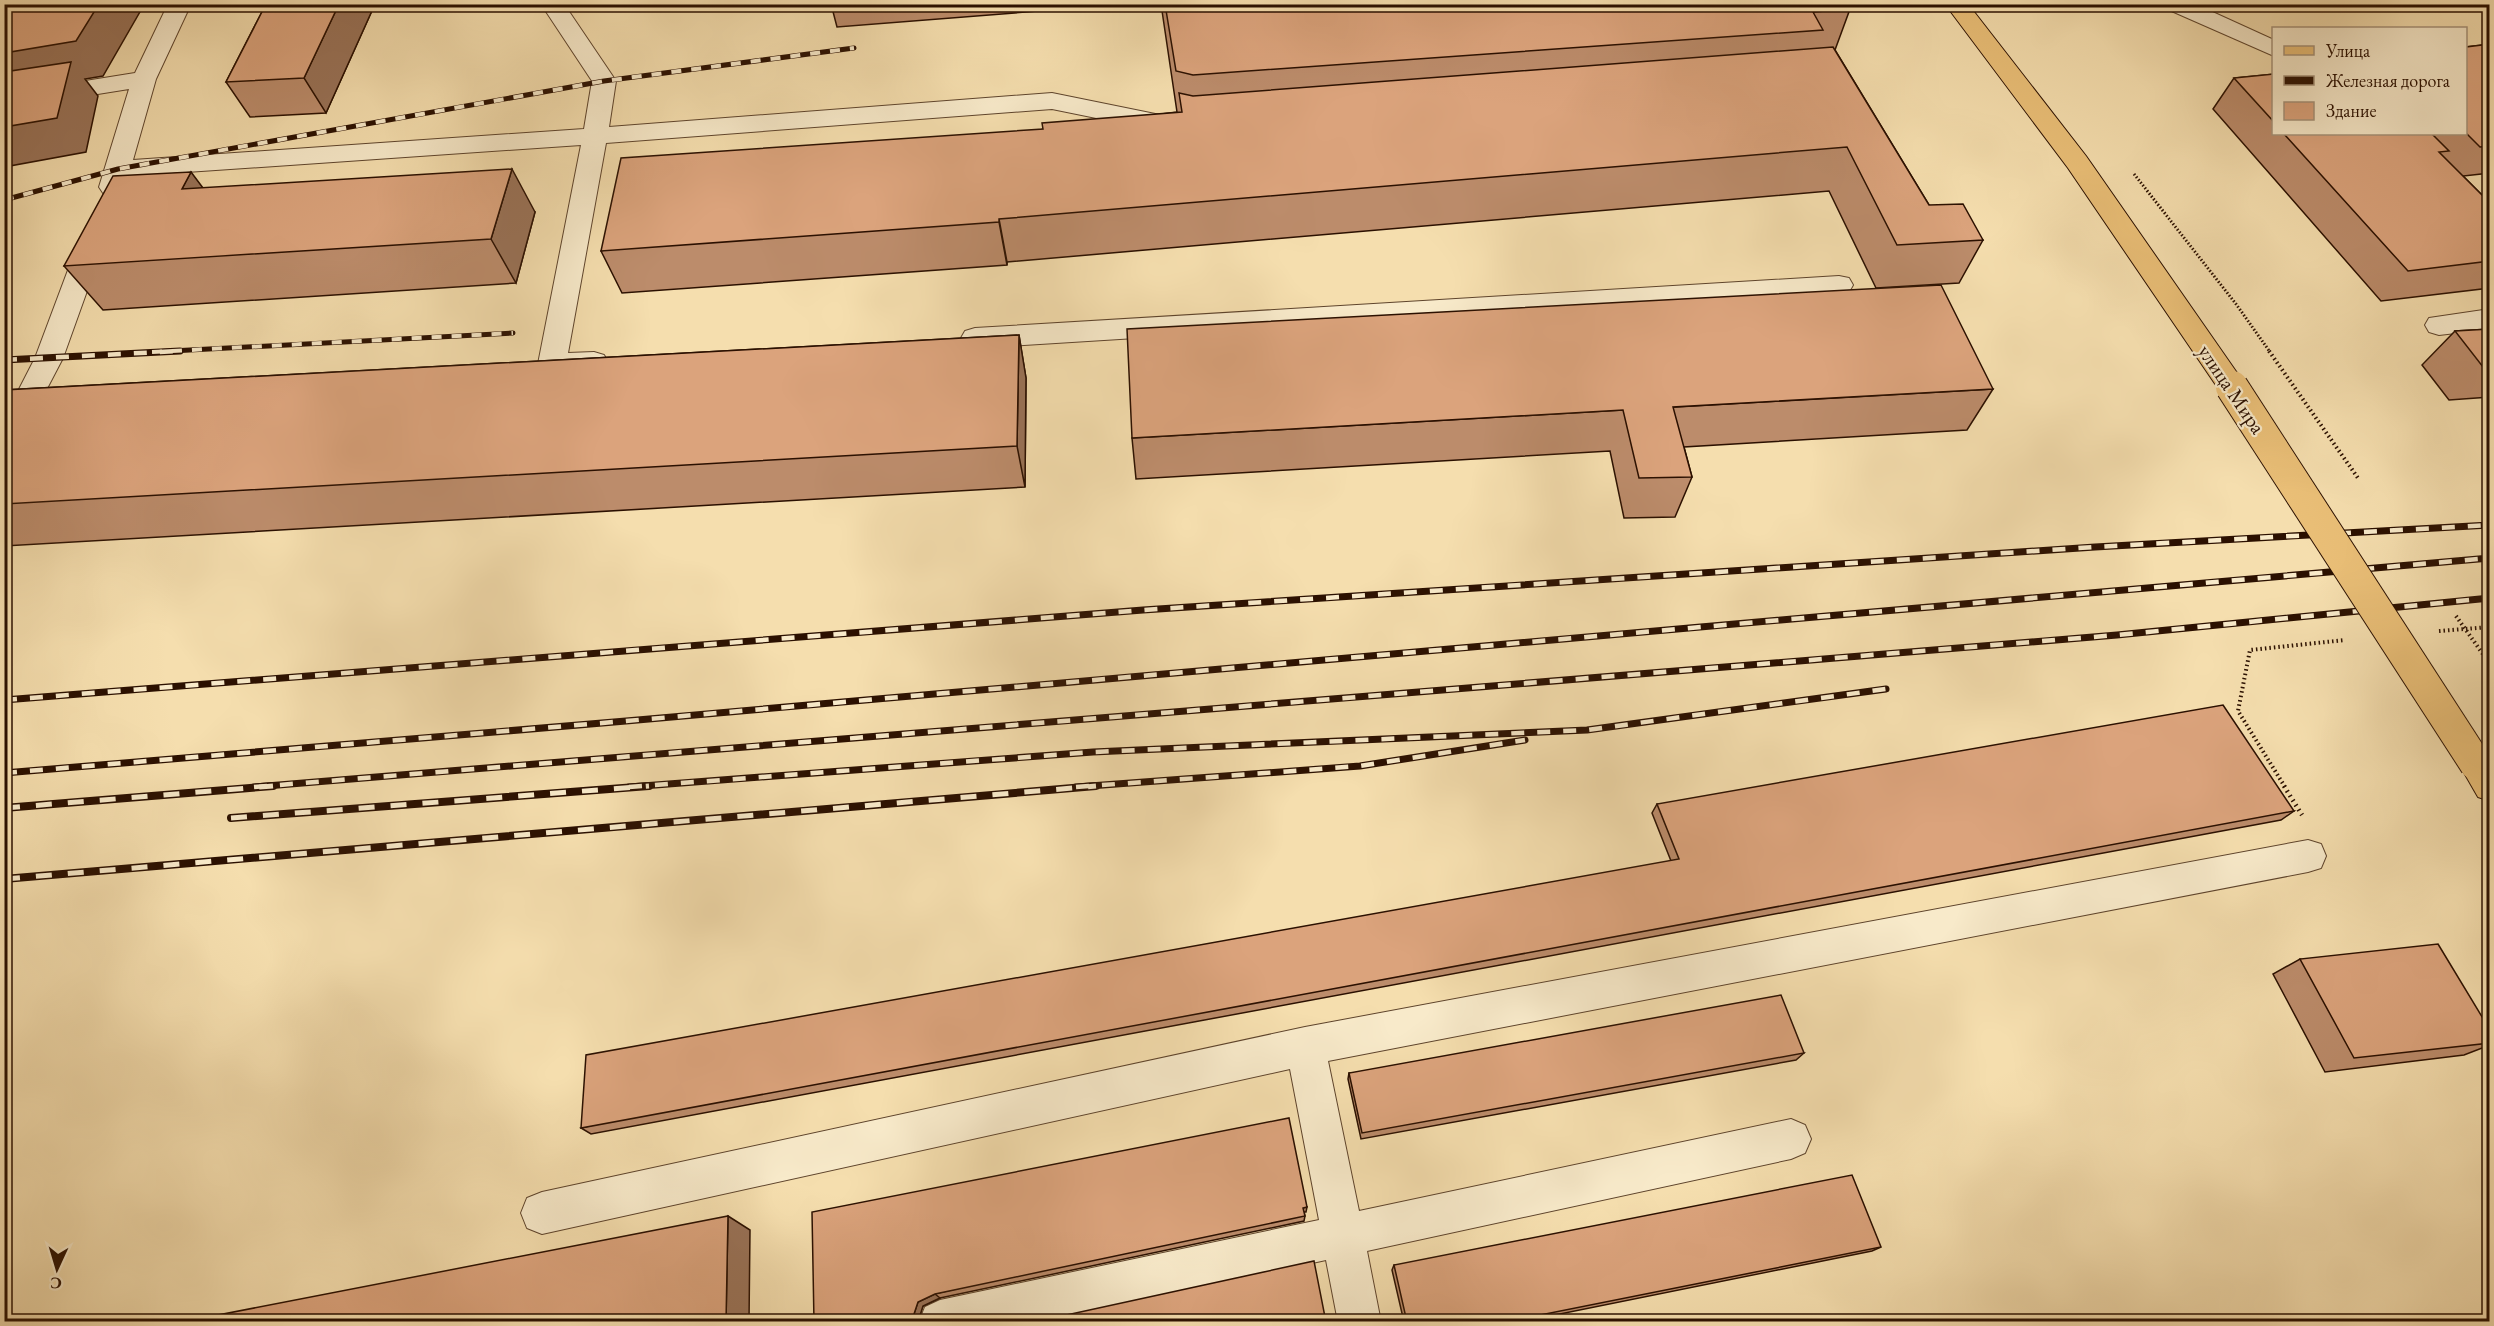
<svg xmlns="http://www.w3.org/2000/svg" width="2494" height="1326" font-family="'EB Garamond',serif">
  <rect width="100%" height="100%" fill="#f5deae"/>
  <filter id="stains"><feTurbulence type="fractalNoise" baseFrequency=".00333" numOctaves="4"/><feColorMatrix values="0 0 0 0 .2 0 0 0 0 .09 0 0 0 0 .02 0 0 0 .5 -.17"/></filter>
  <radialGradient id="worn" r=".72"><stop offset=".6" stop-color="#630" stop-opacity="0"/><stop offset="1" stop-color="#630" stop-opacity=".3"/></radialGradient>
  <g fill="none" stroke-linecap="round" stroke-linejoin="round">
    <defs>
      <g id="minor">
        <path d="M 168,4 L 191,4 L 156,79 L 133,160 L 584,129 L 592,81 L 541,4 L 564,4 L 616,81 L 609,127 L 1052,93 L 1170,117 L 1179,120 L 1182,125 L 1179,130 L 1170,133 L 1052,109 L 606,143 L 568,353 L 594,352 L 604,355 L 608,362 L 604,369 C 586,375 560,377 542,371 L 538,364 L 581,145 L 128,176 L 121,193 L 112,195 L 103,193 L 99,187 L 129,89 L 4,109 L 4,94 L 135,73 Z"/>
        <path d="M 2164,4 L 2195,4 L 2274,40 L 2274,56 L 2167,9 Z"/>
        <path d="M 93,229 L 102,232 L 106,238 L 63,358 L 40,402 L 30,406 L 20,402 L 16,395 L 35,358 L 80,238 L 84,232 Z"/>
        <path d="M 1839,276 L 1849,278 L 1853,285 L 1849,292 L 1839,294 L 975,348 L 965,345 L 961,338 L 965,331 L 975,328 Z"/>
        <path d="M 2490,309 L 2490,329 L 2439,335 L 2429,332 L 2425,325 L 2429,318 Z"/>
        <path d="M 2308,840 L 2321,844 L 2326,856 L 2321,868 L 2308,872 L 1328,1061 L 1359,1211 L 1791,1119 L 1805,1125 L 1811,1139 L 1805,1153 L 1791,1159 L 1367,1251 L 1381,1322 L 1338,1322 L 1326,1260 L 1042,1322 L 919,1322 L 925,1307 L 940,1300 L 1319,1220 L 1290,1069 L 542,1234 L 527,1228 L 521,1213 L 527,1198 L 542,1192 L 1305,1027 Z"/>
      </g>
      <g id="major">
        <path d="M 1945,4 L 1968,4 L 2086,156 L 2242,380 L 2246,387 L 2242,394 L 2232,397 L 2222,394 L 2068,168 Z"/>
        <path d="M 2476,749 L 2490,755 L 2490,801 L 2478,797 L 2459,764 L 2464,753 Z"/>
      </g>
    </defs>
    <use href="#minor" stroke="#5e442c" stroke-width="2"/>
    <use href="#major" stroke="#2b1000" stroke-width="2"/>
    <path stroke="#2b1000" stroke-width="3" stroke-dasharray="1.5 2" stroke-linecap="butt" d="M 2134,174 L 2236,304 L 2270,352"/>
    <g stroke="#2b1000" stroke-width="4" stroke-dasharray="1.5 3" stroke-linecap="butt">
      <path d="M 2269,351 L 2358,478"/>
      <path d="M 2439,631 L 2490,627"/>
      <path d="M 2285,787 L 2238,711 L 2250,650 L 2345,640"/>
    </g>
    <path stroke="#2b1000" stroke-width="4.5" stroke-dasharray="1.5 4" stroke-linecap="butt" d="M 2284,786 L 2302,815"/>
    <use href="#minor" fill="#f8eaca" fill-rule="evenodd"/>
    <use href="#major" fill="#eabf77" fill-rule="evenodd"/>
    <defs>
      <g id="rail-far2">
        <path d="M 4,200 L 118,169 L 604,81 L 854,48"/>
        <path d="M 152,352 L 513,333"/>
      </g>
      <g id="rail-far1">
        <path d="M 4,360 L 180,351"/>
        <path d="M 4,700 L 1143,610 L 2095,547 L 2490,525"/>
        <path d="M 4,773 L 626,721 L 2490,558"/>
        <path d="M 254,787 L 2117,635 L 2490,598"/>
        <path d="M 629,787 L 1093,752 L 1587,730 L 1886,689"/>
        <path d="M 1076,787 L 1360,766 L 1525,740"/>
      </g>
      <g id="rail">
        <path d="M 4,808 L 273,786"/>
        <path d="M 231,818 L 649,786"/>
        <path d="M 4,879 L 1096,786"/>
      </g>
    </defs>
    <use href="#rail-far2" stroke="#2b1000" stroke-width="5"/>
    <use href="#rail-far1" stroke="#2b1000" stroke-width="7"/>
    <use href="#rail" stroke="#2b1000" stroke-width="8"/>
    <use href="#rail-far2" stroke="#f8eaca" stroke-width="4" stroke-dasharray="10" stroke-linecap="butt"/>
    <use href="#rail-far1" stroke="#f8eaca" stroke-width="4.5" stroke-dasharray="13" stroke-linecap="butt"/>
    <use href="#rail" stroke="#f8eaca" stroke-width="5" stroke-dasharray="16" stroke-linecap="butt"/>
    <defs>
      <path id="major-bridge" d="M 2232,387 L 2476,764"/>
    </defs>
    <use href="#major-bridge" stroke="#2b1000" stroke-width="34" stroke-linecap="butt"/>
    <path stroke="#2b1000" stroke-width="4" stroke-dasharray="1.5 3" stroke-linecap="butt" d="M 2456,616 L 2490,664"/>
    <use href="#major-bridge" stroke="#eabf77" stroke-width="32"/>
  </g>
  <g fill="#bc8c6b" stroke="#2b1000" stroke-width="1.5">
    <path d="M 266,4 L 375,4 L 326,113 L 250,117 L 226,82 Z"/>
    <path d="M 831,4 L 1127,4 L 837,27 Z"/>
    <path d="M 1161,4 L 1847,4 L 1850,9 L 1835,50 L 1929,205 L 1983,240 L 1959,283 L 1876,288 L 1829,191 L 1007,262 L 1007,265 L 622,293 L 601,251 L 1043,129 L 1177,112 Z"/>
    <path d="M 2490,44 L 2490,173 L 2463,176 L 2490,203 L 2490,288 L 2381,301 L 2213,109 L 2234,78 L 2274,74 L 2274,134 L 2466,134 L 2466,47 Z"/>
    <path d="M 203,188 L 535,212 L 516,283 L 103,310 L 64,266 Z"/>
    <path d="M 2490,329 L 2490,397 L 2449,400 L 2422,365 L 2455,331 Z"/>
    <path d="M 1019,335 L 1026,378 L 1025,487 L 4,546 L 4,390 Z"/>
    <path d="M 1993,389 L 1967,430 L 1684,447 L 1692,477 L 1675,517 L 1624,518 L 1610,451 L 1136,479 L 1132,438 Z"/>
    <path d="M 1657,804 L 2294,811 L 2281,820 L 591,1134 L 581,1128 L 1671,861 L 1652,813 Z"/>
    <path d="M 2300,959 L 2490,1030 L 2490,1045 L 2464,1055 L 2325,1072 L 2273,974 Z"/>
    <path d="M 1804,1053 L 1796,1060 L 1361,1139 L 1348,1079 L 1349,1073 Z"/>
    <path d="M 1307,1207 L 1306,1212 L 1304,1212 L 1305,1216 L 1304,1221 L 940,1298 L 923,1306 L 918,1320 L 814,1322 Z"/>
    <path d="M 1881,1247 L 1872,1251 L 1520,1322 L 1404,1322 L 1392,1270 L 1394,1265 Z"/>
  </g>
  <g fill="#997257" stroke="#2b1000" stroke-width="1.5">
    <path d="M 99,4 L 137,4 L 141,10 L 103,76 L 85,79 L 98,96 L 86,152 L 4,167 L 4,53 Z"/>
    <path d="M 339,4 L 375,4 L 326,113 L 304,78 Z"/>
    <path d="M 512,169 L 535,212 L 516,283 L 491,239 Z"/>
    <path d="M 191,172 L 224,216 L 182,189 Z"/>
    <path d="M 999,219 L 1007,262 L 1007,265 L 999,222 Z"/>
    <path d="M 1019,335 L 1026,378 L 1025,487 L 1017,446 Z"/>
    <path d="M 728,1216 L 750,1230 L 749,1322 L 726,1322 Z"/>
    <path d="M 935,1294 L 940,1298 L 923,1306 L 918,1322 L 912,1320 L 918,1302 Z"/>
  </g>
  <g fill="#dba37c" stroke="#2b1000" stroke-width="1.5">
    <path d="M 4,4 L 99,4 L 76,41 L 4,53 Z"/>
    <path d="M 266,4 L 339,4 L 304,78 L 226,82 Z"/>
    <path d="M 1165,4 L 1847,4 L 1850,9 L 1813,12 L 1823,30 L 1193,75 L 1176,71 Z"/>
    <path d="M 2490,44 L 2490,146 L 2480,147 L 2466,133 L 2466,47 Z"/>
    <path d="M 1833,47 L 1929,205 L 1963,204 L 1983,240 L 1897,245 L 1847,147 L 999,219 L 999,222 L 601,251 L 621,158 L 1043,129 L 1042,123 L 1182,112 L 1179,93 L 1193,96 Z"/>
    <path d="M 71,62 L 57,118 L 4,127 L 4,72 Z"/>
    <path d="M 2274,74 L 2274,122 L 2234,78 Z"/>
    <path d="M 2284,134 L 2432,134 L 2449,151 L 2439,152 L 2490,203 L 2490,261 L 2408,271 Z"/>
    <path d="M 512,169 L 491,239 L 64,266 L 113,176 L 191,172 L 182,189 Z"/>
    <path d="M 1941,285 L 1993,389 L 1673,407 L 1692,477 L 1639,478 L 1623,410 L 1132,438 L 1127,329 Z"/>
    <path d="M 2490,329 L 2490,366 L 2483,367 L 2455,331 Z"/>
    <path d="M 1019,335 L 1017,446 L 4,504 L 4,390 Z"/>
    <path d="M 2223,705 L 2294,811 L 581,1128 L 586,1055 L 1679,859 L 1657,804 Z"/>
    <path d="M 2438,944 L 2490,1030 L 2490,1043 L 2354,1058 L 2300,959 Z"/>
    <path d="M 1781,995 L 1804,1053 L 1362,1133 L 1349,1073 Z"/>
    <path d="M 1289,1118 L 1307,1207 L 1303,1208 L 1305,1216 L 935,1294 L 918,1302 L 912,1320 L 1039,1321 L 1314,1261 L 1326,1322 L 814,1322 L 812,1212 Z"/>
    <path d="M 1852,1175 L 1881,1247 L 1505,1322 L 1407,1322 L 1394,1265 Z"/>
    <path d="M 728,1216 L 726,1322 L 182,1322 Z"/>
  </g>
  <g text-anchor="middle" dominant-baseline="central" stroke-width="4.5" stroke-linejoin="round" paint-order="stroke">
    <g font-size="21" fill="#2b1000" stroke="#f8eaca">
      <text transform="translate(2232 389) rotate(56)">улица Мира</text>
    </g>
  </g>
  <rect width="2494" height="1326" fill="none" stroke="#f5deae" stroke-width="24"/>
  <rect x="6" y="6" width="2482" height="1314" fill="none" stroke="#2b1000" stroke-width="3"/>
  <rect x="12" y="12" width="2470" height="1302" fill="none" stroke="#2b1000" stroke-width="1.5"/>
  <rect x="2272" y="27" width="195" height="108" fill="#f8eaca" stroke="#a69379" stroke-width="1.5"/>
  <rect x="2284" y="46" width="30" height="9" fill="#eabf77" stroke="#a69379" stroke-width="1.5"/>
  <text x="2326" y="57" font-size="18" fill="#2b1000">Улица</text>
  <rect x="2284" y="76" width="30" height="9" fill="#2b1000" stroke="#a69379" stroke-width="1.5"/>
  <text x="2326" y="87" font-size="18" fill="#2b1000">Железная дорога</text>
  <rect x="2284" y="102" width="30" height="18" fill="#dba37c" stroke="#a69379" stroke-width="1.5"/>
  <text x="2326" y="117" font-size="18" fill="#2b1000">Здание</text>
  <g transform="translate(57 1269) rotate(184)" stroke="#f8eaca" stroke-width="4.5" paint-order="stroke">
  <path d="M0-4.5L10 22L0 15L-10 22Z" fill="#2b1000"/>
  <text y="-9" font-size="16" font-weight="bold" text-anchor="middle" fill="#2b1000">С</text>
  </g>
  <rect width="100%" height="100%" filter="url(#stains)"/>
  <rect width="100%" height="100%" fill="url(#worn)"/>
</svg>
